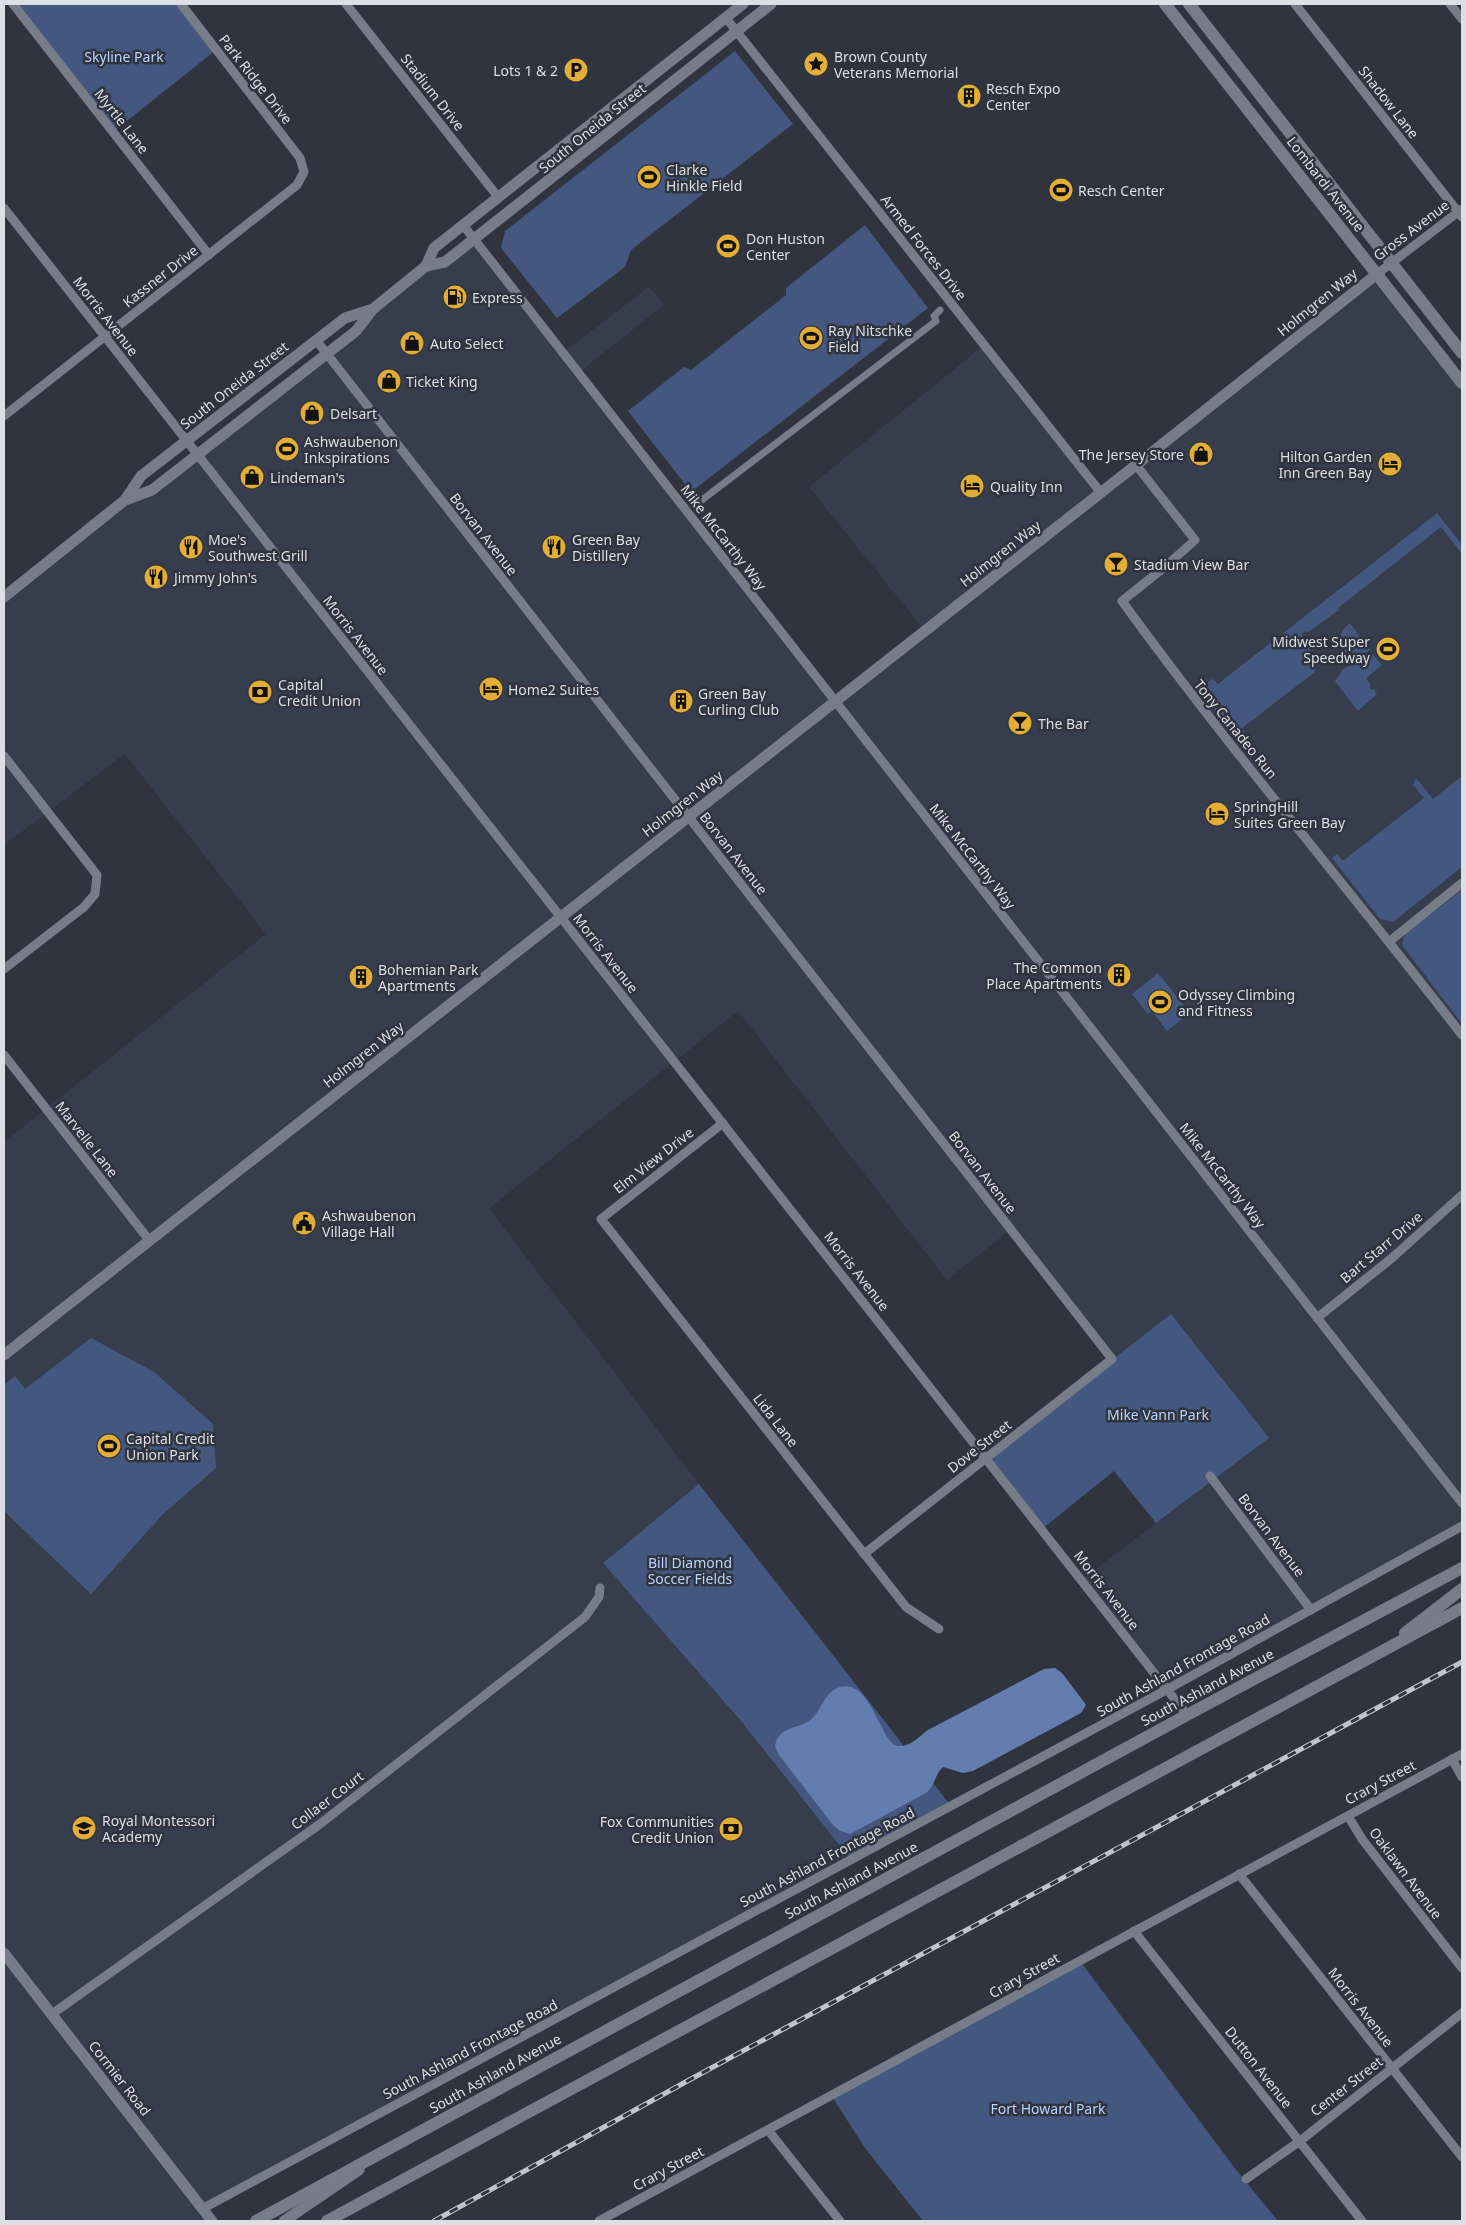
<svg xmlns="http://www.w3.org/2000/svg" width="1466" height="2225" font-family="'Noto Sans',sans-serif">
  <rect width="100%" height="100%" fill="#2f343e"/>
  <path fill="#363e4e" d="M 474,239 L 562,353 L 649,287 L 664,305 L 578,373 L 835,702 L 925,631 L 809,487 L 983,346 L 1101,493 L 1377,274 L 1462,383 L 1462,1526 L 1168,1689 L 1082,1579 L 1269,1438 L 1112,1359 L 1010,1230 L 947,1280 L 738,1011 L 489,1208 L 699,1484 L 603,1563 L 741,1721 L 851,1860 L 203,2209 L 212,2221 L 4,2221 L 4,1142 L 266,934 L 125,754 L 4,845 L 4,597 L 125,500 L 152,490 L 209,446 L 426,266 L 445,262 Z"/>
  <g fill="#44587f">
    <path d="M 19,4 L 181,4 L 216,50 L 113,132 L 15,7 Z"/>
    <path d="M 735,51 L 793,124 L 631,250 L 625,267 L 557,318 L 501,248 L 505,231 Z"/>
    <path d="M 865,225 L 928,308 L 691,492 L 628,411 L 684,367 L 691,370 L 786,295 L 786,288 Z"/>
    <path d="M 1437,513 L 1462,545 L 1462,554 L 1441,527 L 1338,608 L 1339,610 L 1308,632 L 1304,631 L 1302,635 L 1315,658 L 1315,672 L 1242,728 L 1246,735 L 1239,740 L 1200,691 L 1204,684 L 1213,679 L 1218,684 Z"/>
    <path d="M 1350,623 L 1370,650 L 1354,662 L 1342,666 C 1346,648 1332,636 1350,623 Z"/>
    <path d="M 1371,652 L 1382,665 L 1366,678 L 1371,686 L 1370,688 L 1372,690 L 1374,689 L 1377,694 L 1358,711 L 1335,681 L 1343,669 L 1358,662 Z"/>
    <path d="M 1462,776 L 1462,867 L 1393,922 L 1380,919 L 1332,858 L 1337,854 L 1342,860 L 1344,860 L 1424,798 L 1413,785 L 1416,778 L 1433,799 Z"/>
    <path d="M 1462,890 L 1462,1024 L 1402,945 L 1403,938 L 1408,932 Z"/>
    <path d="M 1158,973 L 1190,1013 L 1167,1031 L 1152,1011 L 1148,1014 L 1132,994 Z"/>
    <path d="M 1171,1314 L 1269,1438 L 1156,1523 L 1114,1471 L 1042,1529 L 986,1458 Z"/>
    <path d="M 91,1338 L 154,1372 L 213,1424 L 216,1468 L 163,1514 L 91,1594 L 4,1511 L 4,1385 L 15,1376 L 25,1389 Z"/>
    <path d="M 699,1484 L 951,1806 L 851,1860 L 741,1721 L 603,1563 Z"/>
    <path d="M 1080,1961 L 1234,2167 L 1278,2221 L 923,2221 L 865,2148 L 831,2095 Z"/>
  </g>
  <path fill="#647daf" d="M 1055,1668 L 1062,1673 L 1084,1702 L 1086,1705 L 1081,1713 L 973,1771 L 963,1773 L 943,1767 C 934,1775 936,1785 926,1793 L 850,1834 L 839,1830 L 833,1825 L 779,1755 L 775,1746 C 779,1726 795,1730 809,1721 C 822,1712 823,1692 840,1687 C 871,1678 881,1744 898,1746 C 910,1747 919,1737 928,1730 L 1044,1669 Z"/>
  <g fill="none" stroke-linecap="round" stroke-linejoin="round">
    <path stroke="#767c88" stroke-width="7" d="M 698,503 L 936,321 L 934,316 L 940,310"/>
    <g stroke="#767c88" stroke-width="9">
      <path d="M 13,4 L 209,255"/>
      <path d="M 346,4 L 498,197"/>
      <path d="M 1295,4 L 1462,217"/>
      <path d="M 1450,4 L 1462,19"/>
      <path d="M 726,18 L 1101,493"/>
      <path d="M 4,208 L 1187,1715"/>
      <path d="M 463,225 L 1462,1503"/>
      <path d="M 1377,274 L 1462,209"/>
      <path d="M 316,340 L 1112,1359 L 864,1554"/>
      <path d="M 4,416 L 297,185 L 304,172 L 300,158 L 181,4"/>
      <path d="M 1136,465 L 1195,540 L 1166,566 L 1122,601 C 1230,750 1350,890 1462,1035"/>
      <path d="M 4,756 L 97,875 L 95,894 L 84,907 L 4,969"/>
      <path d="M 1390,941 L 1462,883"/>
      <path d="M 4,1055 L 149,1240"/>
      <path d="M 723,1123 L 601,1219 L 906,1607 L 939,1629"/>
      <path d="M 1317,1318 L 1392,1258 L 1462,1195"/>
      <path d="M 1210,1476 L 1311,1610"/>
      <path d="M 1452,1759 L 1462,1777"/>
      <path d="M 1348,1816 L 1362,1839 L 1462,1968"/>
      <path d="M 1239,1874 L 1462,2157"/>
      <path d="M 1134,1931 L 1362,2221"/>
      <path d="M 52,2014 L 320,1824 L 585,1617 L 599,1597 L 600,1588"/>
      <path d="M 768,2130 L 840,2221"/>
      <path d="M 1246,2179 L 1300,2141 L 1462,2013"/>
      <path d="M 202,2209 L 1168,1689 L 1462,1526"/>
      <path d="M 599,2221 L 1462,1754"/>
    </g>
    <g stroke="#767c88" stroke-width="11">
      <path d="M 426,266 L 445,262 L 771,4"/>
      <path d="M 125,500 L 152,490 L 356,331 L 373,309 L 426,266 L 434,248 L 743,4"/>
      <path d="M 4,597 L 125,500 L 141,476 L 345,318 L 373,309"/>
      <path d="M 4,1355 L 1136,465 L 1377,274"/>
      <path d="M 4,1953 L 212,2221"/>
      <path d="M 284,2221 L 359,2170"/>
    </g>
    <g stroke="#767c88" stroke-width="12">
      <path d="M 1165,4 L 1462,383"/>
      <path d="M 1189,4 L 1462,353"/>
      <path d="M 1405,1633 L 1462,1589"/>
      <path d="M 256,2221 L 1187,1715 L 1462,1568"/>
      <path d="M 327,2221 L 1462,1608"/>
    </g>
    <defs>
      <path id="rail" d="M 434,2221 L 691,2079 L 1462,1662"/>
    </defs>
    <use href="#rail" stroke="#c1c4cc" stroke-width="5"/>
    <use href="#rail" stroke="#2f343e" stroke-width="3" stroke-dasharray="9" stroke-linecap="butt"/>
  </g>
  <defs>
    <symbol id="sight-disc" viewBox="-11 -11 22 22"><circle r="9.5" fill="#e3ae35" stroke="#2f343e"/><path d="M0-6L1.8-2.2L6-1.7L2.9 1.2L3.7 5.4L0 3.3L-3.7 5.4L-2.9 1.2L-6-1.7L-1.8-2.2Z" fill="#111"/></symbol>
    <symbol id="parking-disc" viewBox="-11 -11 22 22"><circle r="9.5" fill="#e3ae35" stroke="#2f343e"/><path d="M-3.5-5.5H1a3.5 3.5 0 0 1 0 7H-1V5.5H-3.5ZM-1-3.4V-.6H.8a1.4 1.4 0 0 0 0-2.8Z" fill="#111"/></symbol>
    <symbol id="building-disc" viewBox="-11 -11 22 22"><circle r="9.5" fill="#e3ae35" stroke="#2f343e"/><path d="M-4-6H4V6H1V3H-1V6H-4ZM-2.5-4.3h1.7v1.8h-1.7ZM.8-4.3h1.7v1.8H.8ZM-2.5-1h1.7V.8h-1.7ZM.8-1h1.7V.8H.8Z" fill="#111"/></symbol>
    <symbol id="stadium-disc" viewBox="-11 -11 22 22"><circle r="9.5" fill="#e3ae35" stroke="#2f343e"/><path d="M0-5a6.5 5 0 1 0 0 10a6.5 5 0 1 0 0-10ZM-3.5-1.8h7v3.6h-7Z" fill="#111"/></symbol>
    <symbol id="fuel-disc" viewBox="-11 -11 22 22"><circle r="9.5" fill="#e3ae35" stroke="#2f343e"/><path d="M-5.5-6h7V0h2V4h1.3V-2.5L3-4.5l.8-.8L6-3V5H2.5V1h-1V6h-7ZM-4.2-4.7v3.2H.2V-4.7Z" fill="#111"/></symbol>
    <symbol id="shop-disc" viewBox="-11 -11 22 22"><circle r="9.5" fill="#e3ae35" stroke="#2f343e"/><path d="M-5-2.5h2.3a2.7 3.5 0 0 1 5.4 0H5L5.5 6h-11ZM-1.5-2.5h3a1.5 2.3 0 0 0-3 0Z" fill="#111"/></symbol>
    <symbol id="hotel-disc" viewBox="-11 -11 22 22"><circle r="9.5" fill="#e3ae35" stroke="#2f343e"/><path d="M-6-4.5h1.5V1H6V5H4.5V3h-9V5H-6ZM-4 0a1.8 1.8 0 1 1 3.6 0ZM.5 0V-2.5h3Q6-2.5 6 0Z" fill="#111"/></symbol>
    <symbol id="restaurant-disc" viewBox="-11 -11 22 22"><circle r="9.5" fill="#e3ae35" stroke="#2f343e"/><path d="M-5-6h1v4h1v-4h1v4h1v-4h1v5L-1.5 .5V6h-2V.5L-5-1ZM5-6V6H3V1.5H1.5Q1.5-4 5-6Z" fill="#111"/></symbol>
    <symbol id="bar-disc" viewBox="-11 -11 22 22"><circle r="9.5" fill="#e3ae35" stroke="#2f343e"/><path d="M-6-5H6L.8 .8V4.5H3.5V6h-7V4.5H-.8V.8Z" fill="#111"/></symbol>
    <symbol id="bank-disc" viewBox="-11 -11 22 22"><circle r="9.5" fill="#e3ae35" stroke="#2f343e"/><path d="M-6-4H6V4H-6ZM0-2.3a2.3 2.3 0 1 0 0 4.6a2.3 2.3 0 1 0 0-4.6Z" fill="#111"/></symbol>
    <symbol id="civic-disc" viewBox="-11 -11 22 22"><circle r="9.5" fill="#e3ae35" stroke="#2f343e"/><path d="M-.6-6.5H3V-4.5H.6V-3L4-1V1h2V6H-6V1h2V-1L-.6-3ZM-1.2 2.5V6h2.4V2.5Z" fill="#111"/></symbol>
    <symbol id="school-disc" viewBox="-11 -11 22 22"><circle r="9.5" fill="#e3ae35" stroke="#2f343e"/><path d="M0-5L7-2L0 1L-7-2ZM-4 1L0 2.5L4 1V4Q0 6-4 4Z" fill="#111"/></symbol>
  </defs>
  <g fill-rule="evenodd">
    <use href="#sight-disc" x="802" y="50" width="28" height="28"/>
    <use href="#parking-disc" x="562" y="56" width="28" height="28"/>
    <use href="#building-disc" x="955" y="82" width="28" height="28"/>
    <use href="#stadium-disc" x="635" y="163" width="28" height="28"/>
    <use href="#stadium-disc" x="1047" y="176" width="28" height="28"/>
    <use href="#stadium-disc" x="714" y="232" width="28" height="28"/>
    <use href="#fuel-disc" x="441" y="283" width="28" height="28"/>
    <use href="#stadium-disc" x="797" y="324" width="28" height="28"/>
    <use href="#shop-disc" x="398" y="329" width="28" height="28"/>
    <use href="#shop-disc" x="375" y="367" width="28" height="28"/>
    <use href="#shop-disc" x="298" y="399" width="28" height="28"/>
    <use href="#stadium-disc" x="273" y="435" width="28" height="28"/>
    <use href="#shop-disc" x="1187" y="440" width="28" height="28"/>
    <use href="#hotel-disc" x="1376" y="450" width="28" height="28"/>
    <use href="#shop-disc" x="238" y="463" width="28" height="28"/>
    <use href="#hotel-disc" x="958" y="472" width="28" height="28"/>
    <use href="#restaurant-disc" x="177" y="533" width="28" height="28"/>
    <use href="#restaurant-disc" x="540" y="533" width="28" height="28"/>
    <use href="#bar-disc" x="1102" y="550" width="28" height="28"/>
    <use href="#restaurant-disc" x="142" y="563" width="28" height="28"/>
    <use href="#stadium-disc" x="1374" y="635" width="28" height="28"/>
    <use href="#hotel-disc" x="477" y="675" width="28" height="28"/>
    <use href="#bank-disc" x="246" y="678" width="28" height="28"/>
    <use href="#building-disc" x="667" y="687" width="28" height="28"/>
    <use href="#bar-disc" x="1006" y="709" width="28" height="28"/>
    <use href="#hotel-disc" x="1203" y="800" width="28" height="28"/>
    <use href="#building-disc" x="1105" y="961" width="28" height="28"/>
    <use href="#building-disc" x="347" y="963" width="28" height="28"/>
    <use href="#stadium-disc" x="1146" y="988" width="28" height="28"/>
    <use href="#civic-disc" x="290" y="1209" width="28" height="28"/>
    <use href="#stadium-disc" x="95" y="1432" width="28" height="28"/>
    <use href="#school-disc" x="70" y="1814" width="28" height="28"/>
    <use href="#bank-disc" x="717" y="1815" width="28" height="28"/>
  </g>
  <g text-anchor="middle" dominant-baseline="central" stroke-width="5" stroke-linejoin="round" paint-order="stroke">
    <g font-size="14" fill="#bbd2ff" stroke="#2f343e">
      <text x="124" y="56">Skyline Park</text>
      <text x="1158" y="1414">Mike Vann Park</text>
      <text x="690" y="1562">Bill Diamond<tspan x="690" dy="16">Soccer Fields</tspan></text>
      <text x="1048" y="2108">Fort Howard Park</text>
    </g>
    <g font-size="14" fill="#dcdfe6" stroke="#2f343e" text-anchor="start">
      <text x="834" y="56">Brown County<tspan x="834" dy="16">Veterans Memorial</tspan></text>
      <text x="558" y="70" text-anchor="end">Lots 1 &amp; 2</text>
      <text x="986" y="88">Resch Expo<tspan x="986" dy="16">Center</tspan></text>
      <text x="666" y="169">Clarke<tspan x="666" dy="16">Hinkle Field</tspan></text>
      <text x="1078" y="190">Resch Center</text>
      <text x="746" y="238">Don Huston<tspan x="746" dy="16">Center</tspan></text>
      <text x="472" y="297">Express</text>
      <text x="828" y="330">Ray Nitschke<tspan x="828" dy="16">Field</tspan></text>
      <text x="430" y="343">Auto Select</text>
      <text x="406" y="381">Ticket King</text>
      <text x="330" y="413">Delsart</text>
      <text x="304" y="441">Ashwaubenon<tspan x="304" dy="16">Inkspirations</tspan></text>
      <text x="1184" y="454" text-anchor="end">The Jersey Store</text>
      <text x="1372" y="456" text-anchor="end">Hilton Garden<tspan x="1372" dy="16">Inn Green Bay</tspan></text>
      <text x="270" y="477">Lindeman's</text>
      <text x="990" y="486">Quality Inn</text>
      <text x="208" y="539">Moe's<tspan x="208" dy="16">Southwest Grill</tspan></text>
      <text x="572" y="539">Green Bay<tspan x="572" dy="16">Distillery</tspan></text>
      <text x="1134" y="564">Stadium View Bar</text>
      <text x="174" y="577">Jimmy John's</text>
      <text x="1370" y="641" text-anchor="end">Midwest Super<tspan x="1370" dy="16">Speedway</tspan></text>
      <text x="278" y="684">Capital<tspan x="278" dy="16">Credit Union</tspan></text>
      <text x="508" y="689">Home2 Suites</text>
      <text x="698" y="693">Green Bay<tspan x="698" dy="16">Curling Club</tspan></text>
      <text x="1038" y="723">The Bar</text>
      <text x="1234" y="806">SpringHill<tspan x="1234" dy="16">Suites Green Bay</tspan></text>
      <text x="1102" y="967" text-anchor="end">The Common<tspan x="1102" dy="16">Place Apartments</tspan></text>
      <text x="378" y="969">Bohemian Park<tspan x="378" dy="16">Apartments</tspan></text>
      <text x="1178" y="994">Odyssey Climbing<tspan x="1178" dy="16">and Fitness</tspan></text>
      <text x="322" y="1215">Ashwaubenon<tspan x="322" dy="16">Village Hall</tspan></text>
      <text x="126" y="1438">Capital Credit<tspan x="126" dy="16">Union Park</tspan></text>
      <text x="102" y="1820">Royal Montessori<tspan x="102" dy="16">Academy</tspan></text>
      <text x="714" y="1821" text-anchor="end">Fox Communities<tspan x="714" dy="16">Credit Union</tspan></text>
    </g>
    <g font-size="14" fill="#dcdfe6" stroke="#2f343e">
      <text transform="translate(256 79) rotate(52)">Park Ridge Drive</text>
      <text transform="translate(433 92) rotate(52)">Stadium Drive</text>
      <text transform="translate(1389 102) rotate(52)">Shadow Lane</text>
      <text transform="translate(122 121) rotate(52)">Myrtle Lane</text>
      <text transform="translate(592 128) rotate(-39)">South Oneida Street</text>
      <text transform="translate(1326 184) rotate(52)">Lombardi Avenue</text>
      <text transform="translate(1411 230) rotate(-37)">Gross Avenue</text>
      <text transform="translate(924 247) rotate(52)">Armed Forces Drive</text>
      <text transform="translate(160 276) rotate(-38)">Kassner Drive</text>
      <text transform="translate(1317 302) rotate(-39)">Holmgren Way</text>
      <text transform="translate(106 316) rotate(52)">Morris Avenue</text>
      <text transform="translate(234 385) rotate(-38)">South Oneida Street</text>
      <text transform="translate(484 534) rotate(52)">Borvan Avenue</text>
      <text transform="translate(724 537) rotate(52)">Mike McCarthy Way</text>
      <text transform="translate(1000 553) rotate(-38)">Holmgren Way</text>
      <text transform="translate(356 635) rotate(52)">Morris Avenue</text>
      <text transform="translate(1236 729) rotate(51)">Tony Canadeo Run</text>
      <text transform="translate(682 803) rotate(-38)">Holmgren Way</text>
      <text transform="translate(734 853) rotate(52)">Borvan Avenue</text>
      <text transform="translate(973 856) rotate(52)">Mike McCarthy Way</text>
      <text transform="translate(606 953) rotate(52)">Morris Avenue</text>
      <text transform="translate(363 1054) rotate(-38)">Holmgren Way</text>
      <text transform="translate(87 1139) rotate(52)">Marvelle Lane</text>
      <text transform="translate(653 1160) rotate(-38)">Elm View Drive</text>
      <text transform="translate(983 1172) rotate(52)">Borvan Avenue</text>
      <text transform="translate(1223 1175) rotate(52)">Mike McCarthy Way</text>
      <text transform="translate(1381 1247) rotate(-40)">Bart Starr Drive</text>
      <text transform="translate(857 1271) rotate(52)">Morris Avenue</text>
      <text transform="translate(776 1420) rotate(52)">Lida Lane</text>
      <text transform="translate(979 1446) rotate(-38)">Dove Street</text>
      <text transform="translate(1272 1535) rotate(53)">Borvan Avenue</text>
      <text transform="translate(1107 1590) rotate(52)">Morris Avenue</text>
      <text transform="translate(1183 1665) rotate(-29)">South Ashland Frontage Road</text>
      <text transform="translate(1207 1687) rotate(-28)">South Ashland Avenue</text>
      <text transform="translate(1380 1782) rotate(-28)">Crary Street</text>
      <text transform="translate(327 1800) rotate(-37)">Collaer Court</text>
      <text transform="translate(827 1857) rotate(-28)">South Ashland Frontage Road</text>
      <text transform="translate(1406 1873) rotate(53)">Oaklawn Avenue</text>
      <text transform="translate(851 1880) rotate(-28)">South Ashland Avenue</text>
      <text transform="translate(1024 1975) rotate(-29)">Crary Street</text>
      <text transform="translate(1361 2007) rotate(52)">Morris Avenue</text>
      <text transform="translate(470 2049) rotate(-28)">South Ashland Frontage Road</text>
      <text transform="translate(1259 2067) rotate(52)">Dutton Avenue</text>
      <text transform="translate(495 2073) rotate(-29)">South Ashland Avenue</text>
      <text transform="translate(120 2078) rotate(52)">Cormier Road</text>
      <text transform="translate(1346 2086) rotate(-38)">Center Street</text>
      <text transform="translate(668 2168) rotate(-28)">Crary Street</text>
    </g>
  </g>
  <rect width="1466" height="2225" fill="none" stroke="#dcdfe6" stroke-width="10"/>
</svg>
